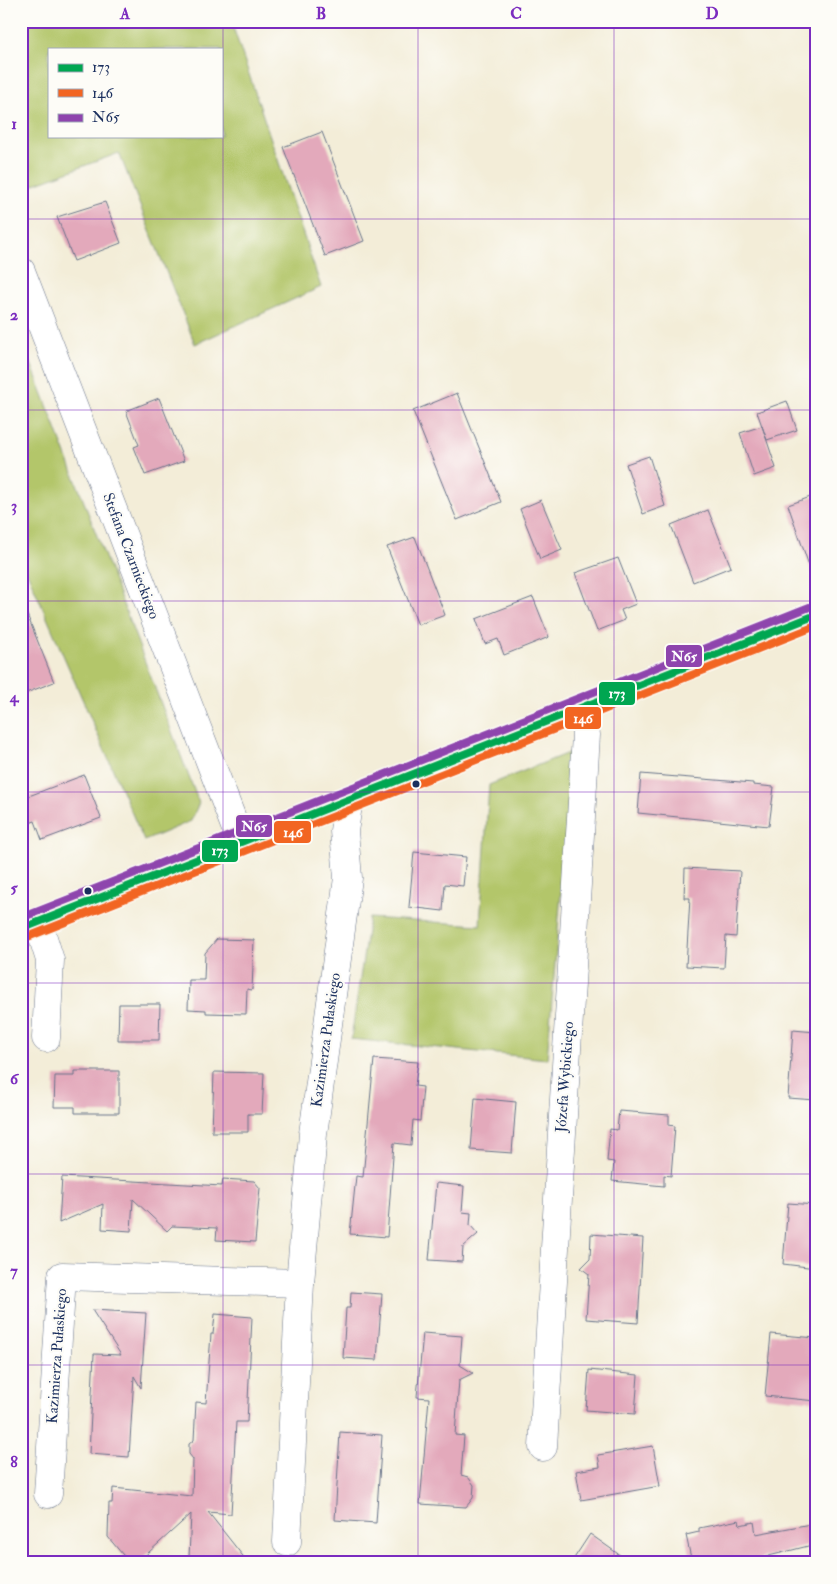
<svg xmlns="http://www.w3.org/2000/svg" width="837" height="1584" font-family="'IM FELL Double Pica',serif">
  <rect width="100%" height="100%" fill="#fdfcf7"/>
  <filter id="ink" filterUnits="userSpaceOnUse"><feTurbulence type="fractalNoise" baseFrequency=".02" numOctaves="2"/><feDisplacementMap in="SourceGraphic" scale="10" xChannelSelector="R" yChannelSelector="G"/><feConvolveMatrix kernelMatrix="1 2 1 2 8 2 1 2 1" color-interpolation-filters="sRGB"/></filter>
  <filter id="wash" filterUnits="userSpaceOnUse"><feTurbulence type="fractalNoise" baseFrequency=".0096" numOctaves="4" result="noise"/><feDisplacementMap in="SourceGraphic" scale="20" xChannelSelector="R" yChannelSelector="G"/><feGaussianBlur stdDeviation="1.12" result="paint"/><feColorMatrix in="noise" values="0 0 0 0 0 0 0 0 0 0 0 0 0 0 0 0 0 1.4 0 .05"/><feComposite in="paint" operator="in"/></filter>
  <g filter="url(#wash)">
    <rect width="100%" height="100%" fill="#f3edd8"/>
    <g fill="#b3c66a" stroke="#677a64" fill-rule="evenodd">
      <path d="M 21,21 L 231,21 L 321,287 L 195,344 L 119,153 L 21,189 ZM 49,49 L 221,49 L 221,136 L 49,136 Z"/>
      <path d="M 21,337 L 199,803 L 191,821 L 144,841 L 21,558 Z"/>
      <path d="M 573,751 L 547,1059 L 351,1039 L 369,918 L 480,925 L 489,785 Z"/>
    </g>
    <g id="blocks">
      <g fill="#e3a9bb">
        <path d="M 322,132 L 364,241 L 325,256 L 283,147 Z"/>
        <path d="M 105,202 L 121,243 L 74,261 L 57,217 Z"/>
        <path d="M 457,393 L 501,502 L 457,520 L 413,411 Z"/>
        <path d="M 159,398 L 184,461 L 145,475 L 134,447 L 139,445 L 126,411 Z"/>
        <path d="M 787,401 L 797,430 L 767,440 L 757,412 Z"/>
        <path d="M 762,426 L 776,468 L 754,476 L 740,433 Z"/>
        <path d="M 649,456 L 665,506 L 643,514 L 626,464 Z"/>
        <path d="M 816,495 L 816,573 L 812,574 L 788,505 Z"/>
        <path d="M 541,500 L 562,550 L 540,559 L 520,509 Z"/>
        <path d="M 708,510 L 731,567 L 693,582 L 671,525 Z"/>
        <path d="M 415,537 L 445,615 L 418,625 L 387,547 Z"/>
        <path d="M 618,558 L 636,604 L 621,610 L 625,620 L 597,631 L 575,573 Z"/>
        <path d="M 533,597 L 549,637 L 504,655 L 498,639 L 485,644 L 476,619 Z"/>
        <path d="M 22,602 L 54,682 L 21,695 L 21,603 Z"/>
        <path d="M 641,774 L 753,783 L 753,785 L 774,787 L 769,826 L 638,813 Z"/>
        <path d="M 84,775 L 101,818 L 42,840 L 35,821 L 21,826 L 21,799 Z"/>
        <path d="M 414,852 L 466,857 L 463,886 L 445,884 L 443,911 L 409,907 Z"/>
        <path d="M 685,868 L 740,871 L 736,937 L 726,936 L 724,968 L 686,966 L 690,898 L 684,898 Z"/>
        <path d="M 217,939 L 254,940 L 252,990 L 247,989 L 246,1014 L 206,1013 L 206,1010 L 188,1009 L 189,980 L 204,980 L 205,953 Z"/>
        <path d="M 119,1004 L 160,1004 L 159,1040 L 118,1040 Z"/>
        <path d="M 793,1030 L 816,1032 L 816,1100 L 788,1098 Z"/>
        <path d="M 374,1059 L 418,1062 L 415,1086 L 423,1087 L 420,1121 L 413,1120 L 411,1145 L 394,1143 L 387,1237 L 350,1234 L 356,1176 L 363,1177 Z"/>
        <path d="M 75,1071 L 119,1071 L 119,1113 L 75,1113 L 75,1107 L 54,1107 L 55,1076 L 75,1076 Z"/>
        <path d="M 214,1072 L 264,1073 L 262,1114 L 248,1114 L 248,1132 L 212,1132 Z"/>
        <path d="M 475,1098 L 516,1102 L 512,1153 L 471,1150 Z"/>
        <path d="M 619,1111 L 669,1115 L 669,1125 L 675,1126 L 671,1176 L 664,1175 L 664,1186 L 612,1181 L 614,1162 L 607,1161 L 610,1129 L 617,1130 Z"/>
        <path d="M 62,1177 L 222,1186 L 223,1179 L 254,1181 L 260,1188 L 255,1242 L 216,1240 L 217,1228 L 172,1226 L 167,1231 L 133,1199 L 131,1231 L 102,1229 L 103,1204 L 59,1223 Z"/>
        <path d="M 436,1183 L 464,1186 L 462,1212 L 471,1213 L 470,1225 L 478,1234 L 463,1247 L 462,1262 L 429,1260 Z"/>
        <path d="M 788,1203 L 816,1205 L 816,1268 L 783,1264 Z"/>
        <path d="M 591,1234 L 643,1238 L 638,1323 L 586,1319 L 589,1274 L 581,1268 L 590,1259 Z"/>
        <path d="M 351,1292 L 382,1294 L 377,1360 L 343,1358 L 346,1308 L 350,1308 Z"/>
        <path d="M 92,1310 L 146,1313 L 141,1388 L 134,1376 L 129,1457 L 89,1454 L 94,1354 L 121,1355 Z"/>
        <path d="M 215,1314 L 252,1317 L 247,1422 L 236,1422 L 231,1514 L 208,1512 L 246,1560 L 189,1557 L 191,1514 L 138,1562 L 128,1561 L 108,1537 L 109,1503 L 112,1503 L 113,1488 L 192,1496 L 193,1459 L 189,1454 L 189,1444 L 194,1440 L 196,1402 L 206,1403 L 211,1334 L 213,1334 Z"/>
        <path d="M 423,1333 L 462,1336 L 460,1365 L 473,1373 L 459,1380 L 455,1435 L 464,1436 L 461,1475 L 468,1477 L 474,1485 L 473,1498 L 466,1507 L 420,1504 L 429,1398 L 417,1397 Z"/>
        <path d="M 771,1334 L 816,1338 L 816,1401 L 765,1396 Z"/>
        <path d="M 589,1370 L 638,1375 L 635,1414 L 586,1410 Z"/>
        <path d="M 340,1432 L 382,1435 L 376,1523 L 335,1520 Z"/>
        <path d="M 653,1446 L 660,1486 L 581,1500 L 576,1471 L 600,1467 L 598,1455 Z"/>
        <path d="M 739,1520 L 740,1525 L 754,1522 L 756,1534 L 816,1523 L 816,1544 L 761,1558 L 761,1563 L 692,1563 L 686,1535 L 699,1532 L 699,1528 Z"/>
        <path d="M 590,1534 L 631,1563 L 571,1563 Z"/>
      </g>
    </g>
  </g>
  <g filter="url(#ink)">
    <use href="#blocks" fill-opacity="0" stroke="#677289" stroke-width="1"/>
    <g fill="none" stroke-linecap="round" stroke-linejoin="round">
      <defs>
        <g id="minor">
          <path d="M 21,271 L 241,842"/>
          <path d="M 38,922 L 50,960 L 46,1038"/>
          <path d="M 543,1447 L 586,735 L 582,708"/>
          <path d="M 48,1494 L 62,1276 L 300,1283"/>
          <path d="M 287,1542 L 300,1283 L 313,1134 L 348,878 L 344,831 L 349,799"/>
        </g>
        <path id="tertiary" d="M 21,929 L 816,615"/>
      </defs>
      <use href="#minor" stroke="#677289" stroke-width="29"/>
      <use href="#tertiary" stroke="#677289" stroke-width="29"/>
      <use href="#minor" stroke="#fff" stroke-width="28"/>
      <use href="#tertiary" stroke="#fff" stroke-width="28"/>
      <defs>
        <path id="bus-1" d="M 21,929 L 816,615"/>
        <path id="bus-2" d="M 25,938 L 816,626"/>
        <path id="bus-3" d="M 21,918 L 812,606"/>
      </defs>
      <use href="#bus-1" stroke="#fdfcf7" stroke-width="11"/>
      <use href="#bus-2" stroke="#fdfcf7" stroke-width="11"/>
      <use href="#bus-3" stroke="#fdfcf7" stroke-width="11"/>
      <use href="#bus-1" stroke="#00a651" stroke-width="8"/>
      <use href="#bus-2" stroke="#f26522" stroke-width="8"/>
      <use href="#bus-3" stroke="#8e44ad" stroke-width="8"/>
    </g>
  </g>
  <path fill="none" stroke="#7b2cbf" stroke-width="1" stroke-opacity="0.55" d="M 223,21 L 223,1563M 418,21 L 418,1563M 614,21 L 614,1563M 21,219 L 816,219M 21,410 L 816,410M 21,601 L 816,601M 21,792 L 816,792M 21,983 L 816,983M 21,1174 L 816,1174M 21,1365 L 816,1365"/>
  <g fill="#1b2f5e" stroke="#fdfcf7" stroke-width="2">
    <circle cx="416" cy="784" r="4.5"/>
    <circle cx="88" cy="891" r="4.5"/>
  </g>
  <g text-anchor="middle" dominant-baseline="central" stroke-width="4.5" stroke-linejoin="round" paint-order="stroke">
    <g font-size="15" fill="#1b2f5e" stroke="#fdfcf7">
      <text transform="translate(131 556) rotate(69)">Stefana Czarnieckiego</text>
      <text transform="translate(326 1040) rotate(-82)">Kazimierza Pułaskiego</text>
      <text transform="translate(565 1077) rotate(-86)">Józefa Wybickiego</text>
      <text transform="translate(57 1356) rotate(-86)">Kazimierza Pułaskiego</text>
    </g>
  </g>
  <g stroke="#fdfcf7" stroke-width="2">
    <rect x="665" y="644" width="38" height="24" rx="5" fill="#8e44ad"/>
    <rect x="598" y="681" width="38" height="25" rx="5" fill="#00a651"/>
    <rect x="564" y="706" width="38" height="24" rx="5" fill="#f26522"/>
    <rect x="235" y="814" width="38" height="24" rx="5" fill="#8e44ad"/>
    <rect x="273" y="820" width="39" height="24" rx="5" fill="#f26522"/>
    <rect x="201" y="839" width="38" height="24" rx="5" fill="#00a651"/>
  </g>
  <g font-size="14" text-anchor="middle" font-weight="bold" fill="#fff">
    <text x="684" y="661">N65</text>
    <text x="617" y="698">173</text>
    <text x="583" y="723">146</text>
    <text x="254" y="831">N65</text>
    <text x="293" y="837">146</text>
    <text x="220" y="855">173</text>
  </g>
  <rect width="837" height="1584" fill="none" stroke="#fdfcf7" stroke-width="55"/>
  <rect x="48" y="48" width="175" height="90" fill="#fdfcf7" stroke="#a3aaba"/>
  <rect x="58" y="64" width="25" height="8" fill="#00a651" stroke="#a3aaba"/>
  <text x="92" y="72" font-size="15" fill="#1b2f5e">173</text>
  <rect x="58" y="89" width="25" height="8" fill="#f26522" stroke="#a3aaba"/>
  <text x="92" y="98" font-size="15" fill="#1b2f5e">146</text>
  <rect x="58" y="114" width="25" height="8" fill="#8e44ad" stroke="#a3aaba"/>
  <text x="92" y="122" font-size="15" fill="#1b2f5e">N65</text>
  <rect x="28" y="28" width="782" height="1528" fill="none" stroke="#7b2cbf" stroke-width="2"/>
  <g font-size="16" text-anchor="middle" font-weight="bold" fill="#7b2cbf">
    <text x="125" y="19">A</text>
    <text x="321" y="19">B</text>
    <text x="516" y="19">C</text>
    <text x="712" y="19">D</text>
    <text x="14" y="129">1</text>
    <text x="14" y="320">2</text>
    <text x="14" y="511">3</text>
    <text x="14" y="702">4</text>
    <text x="14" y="893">5</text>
    <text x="14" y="1084">6</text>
    <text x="14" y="1276">7</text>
    <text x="14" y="1467">8</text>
  </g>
</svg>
